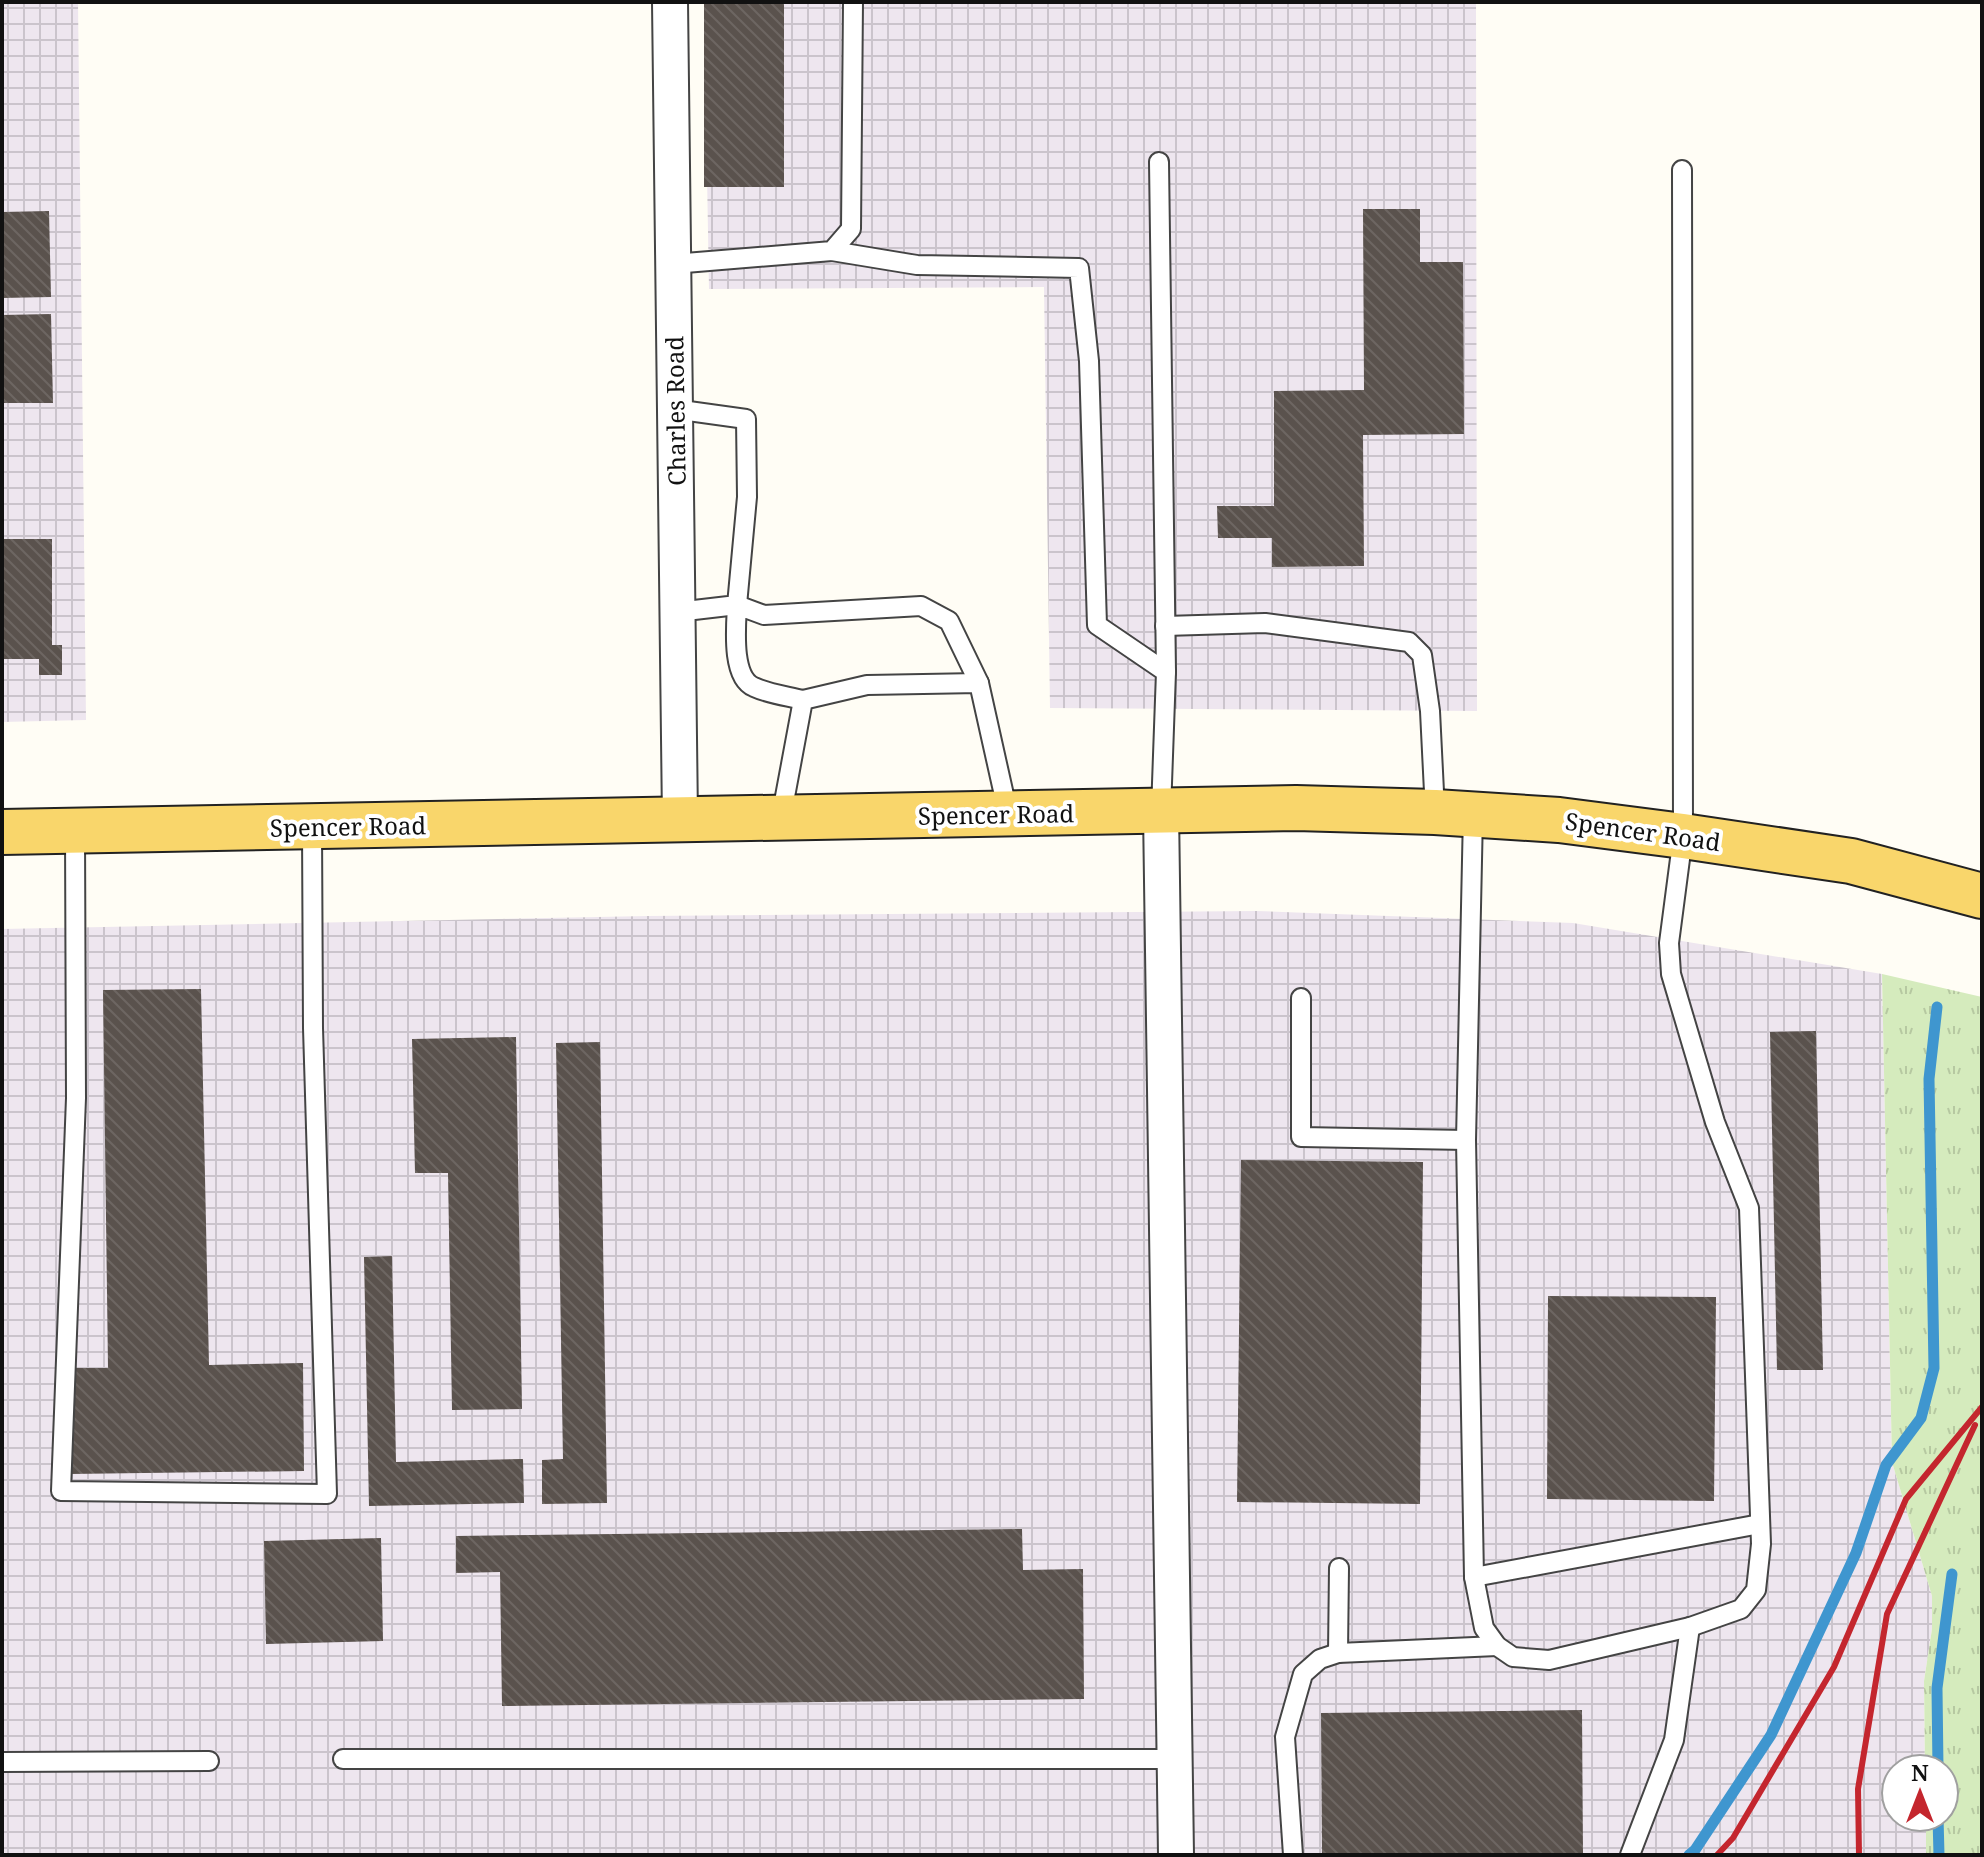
<svg xmlns="http://www.w3.org/2000/svg" width="1984" height="1857" font-family="'Noto Serif',serif">
  <defs>
    <pattern id="industrial-grid" width="8" height="8" patternUnits="userSpaceOnUse" patternTransform="scale(2)"><rect width="8" height="8" fill="#eee6ef"/><path d="M0 4h8M4 0v8" fill="none" stroke="#cbc4cc"/></pattern>
    <pattern id="grass-tufts" width="24" height="20" patternUnits="userSpaceOnUse" patternTransform="scale(2)"><rect width="24" height="20" fill="#d5ebbd"/><path d="M3 7l-1-3M5 7V3M7 7l1-3M15 17l-1-3M17 17v-4M19 17l1-3" fill="none" stroke="#b6c8a1"/></pattern>
    <pattern id="building-back-hatch" width="6" height="6" patternUnits="userSpaceOnUse" patternTransform="scale(2)"><rect width="6" height="6" fill="#5a524d"/><path d="M-1 5l2 2M0 0l6 6M5-1l2 2" fill="none" stroke="#6d6662"/></pattern>
  </defs>
  <rect width="100%" height="100%" fill="#fffdf5"/>
  <g fill="url(#industrial-grid)">
    <path d="M 2,2 L 78,2 L 86,720 L 2,722 Z"/>
    <path d="M 704,2 L 1476,2 L 1477,711 L 1050,708 L 1044,287 L 709,289 Z"/>
    <path d="M 1257,911 L 1573,923 L 1882,974 L 1892,1462 L 1932,1596 L 1932,1629 L 1924,1681 L 1925,1769 L 1896,1769 L 1896,1817 L 1926,1817 L 1926,1855 L 2,1855 L 2,929 L 648,916 Z"/>
  </g>
  <path fill="url(#grass-tufts)" d="M 1882,974 L 1982,997 L 1982,1855 L 1926,1855 L 1926,1817 L 1944,1817 L 1944,1769 L 1925,1769 L 1924,1681 L 1932,1629 L 1932,1596 L 1892,1462 Z"/>
  <g fill="none" stroke-linecap="round" stroke-linejoin="round">
    <g stroke="#3f96cf" stroke-width="11">
      <path d="M 1938,1769 L 1937,1688 L 1952,1574"/>
      <path d="M 1938,1817 L 1939,1855"/>
      <path d="M 1689,1855 L 1695,1850 L 1771,1735 L 1856,1553 L 1886,1465 L 1921,1418 L 1934,1368 L 1929,1079 L 1937,1007"/>
    </g>
  </g>
  <g fill="url(#building-back-hatch)">
    <rect x="704" y="2" width="80" height="185"/>
    <path d="M 1363,209 L 1420,209 L 1420,262 L 1463,262 L 1464,434 L 1363,435 L 1364,566 L 1272,567 L 1272,538 L 1218,538 L 1217,506 L 1274,506 L 1274,391 L 1364,390 Z"/>
    <path d="M 49,211 L 51,297 L 2,298 L 2,212 Z"/>
    <path d="M 51,314 L 53,403 L 2,403 L 2,315 Z"/>
    <path d="M 2,539 L 52,539 L 52,645 L 62,645 L 62,675 L 39,675 L 39,659 L 2,659 Z"/>
    <path d="M 201,989 L 209,1365 L 303,1363 L 304,1471 L 70,1474 L 69,1368 L 108,1368 L 103,990 Z"/>
    <path d="M 1816,1031 L 1823,1370 L 1777,1370 L 1770,1032 Z"/>
    <path d="M 516,1037 L 522,1409 L 452,1410 L 448,1173 L 415,1173 L 412,1039 Z"/>
    <path d="M 600,1042 L 607,1503 L 542,1504 L 542,1460 L 563,1459 L 556,1043 Z"/>
    <path d="M 1241,1160 L 1423,1162 L 1420,1504 L 1237,1502 Z"/>
    <path d="M 392,1256 L 396,1462 L 523,1459 L 524,1503 L 369,1506 L 364,1257 Z"/>
    <path d="M 1548,1296 L 1716,1297 L 1714,1501 L 1547,1499 Z"/>
    <path d="M 1022,1529 L 1023,1570 L 1083,1569 L 1084,1699 L 502,1706 L 500,1572 L 456,1573 L 456,1536 Z"/>
    <path d="M 381,1538 L 383,1641 L 266,1644 L 264,1541 Z"/>
    <path d="M 1582,1710 L 1583,1855 L 1322,1855 L 1321,1713 Z"/>
  </g>
  <g fill="none" stroke-linecap="round" stroke-linejoin="round">
    <defs>
      <g id="lane">
        <path d="M 1159,162 L 1166,672"/>
        <path d="M 832,251 L 917,265 L 1079,268 L 1089,361 L 1097,625 L 1166,672 L 1161,811"/>
        <path d="M 673,264 L 832,251 L 851,229 L 853,2"/>
        <path d="M 674,409 L 746,419 L 747,497 L 737,605 L 677,612"/>
        <path d="M 1165,626 L 1265,623 L 1409,642 L 1422,655 L 1430,711 L 1435,812"/>
        <path d="M 803,700 C 787,696 769,694 754,687 C 731,677 736,627 737,605 L 764,615 L 921,606 L 949,621 L 979,683"/>
        <path d="M 1473,814 L 1466,1140 L 1474,1577 L 1484,1628 L 1497,1646 L 1513,1657 L 1549,1660 L 1690,1627 L 1741,1609 L 1756,1590 L 1761,1544 L 1749,1208 L 1715,1122 L 1671,974 L 1669,943 L 1683,836 L 1682,170"/>
        <path d="M 781,818 L 803,700 L 867,685 L 979,683 L 1008,813"/>
        <path d="M 75,831 L 76,1098 L 61,1491 L 327,1494 L 313,1028 L 312,827"/>
        <path d="M 1301,998 L 1301,1137 L 1466,1140"/>
        <path d="M 1339,1568 L 1338,1653 L 1497,1646"/>
        <path d="M 1474,1577 L 1760,1524"/>
        <path d="M 343,1759 L 1175,1759"/>
        <path d="M 2,1762 L 209,1761"/>
        <path d="M 1293,1855 L 1285,1737 L 1303,1674 L 1320,1659 L 1338,1653"/>
        <path d="M 1630,1855 L 1674,1740 L 1690,1627"/>
      </g>
      <g id="street">
        <path d="M 670,2 L 680,819"/>
        <path d="M 1161,811 L 1176,1855"/>
      </g>
      <path id="primary" d="M 2,832 L 1296,808 L 1435,812 L 1559,820 L 1683,836 L 1851,861 L 1982,896"/>
    </defs>
    <use href="#lane" stroke="#444" stroke-width="22"/>
    <use href="#street" stroke="#444" stroke-width="38"/>
    <use href="#primary" stroke="#222" stroke-width="48"/>
    <use href="#lane" stroke="#fff" stroke-width="18"/>
    <use href="#street" stroke="#fff" stroke-width="34"/>
    <use href="#primary" stroke="#f9d66b" stroke-width="44"/>
    <g stroke="#c4262e" stroke-width="6">
      <path d="M 1717,1855 L 1733,1838 L 1834,1667 L 1906,1499 L 1982,1407"/>
      <path d="M 1859,1855 L 1858,1789 L 1887,1614 L 1975,1425"/>
    </g>
  </g>
  <g text-anchor="middle" dominant-baseline="central" stroke-width="8" stroke-linejoin="round" paint-order="stroke">
    <g font-size="24" fill="#111" stroke="#fff">
      <text transform="translate(675 411) rotate(-91)">Charles Road</text>
      <text transform="translate(996 814) rotate(-1)">Spencer Road</text>
      <text transform="translate(348 826) rotate(-1)">Spencer Road</text>
      <text transform="translate(1643 831) rotate(8)">Spencer Road</text>
    </g>
  </g>
  <rect width="1984" height="1857" fill="none" stroke="#111111" stroke-width="8"/>
  <g transform="translate(1920 1793)"><circle r="38" fill="#ffffff" stroke="#a0a0a0" stroke-width="2"/>
  <path d="M0-6L14 30L0 20L-14 30Z" fill="#c4262e"/>
  <text y="-12" font-size="22" font-weight="bold" text-anchor="middle" fill="#111111">N</text>
  </g>
</svg>
